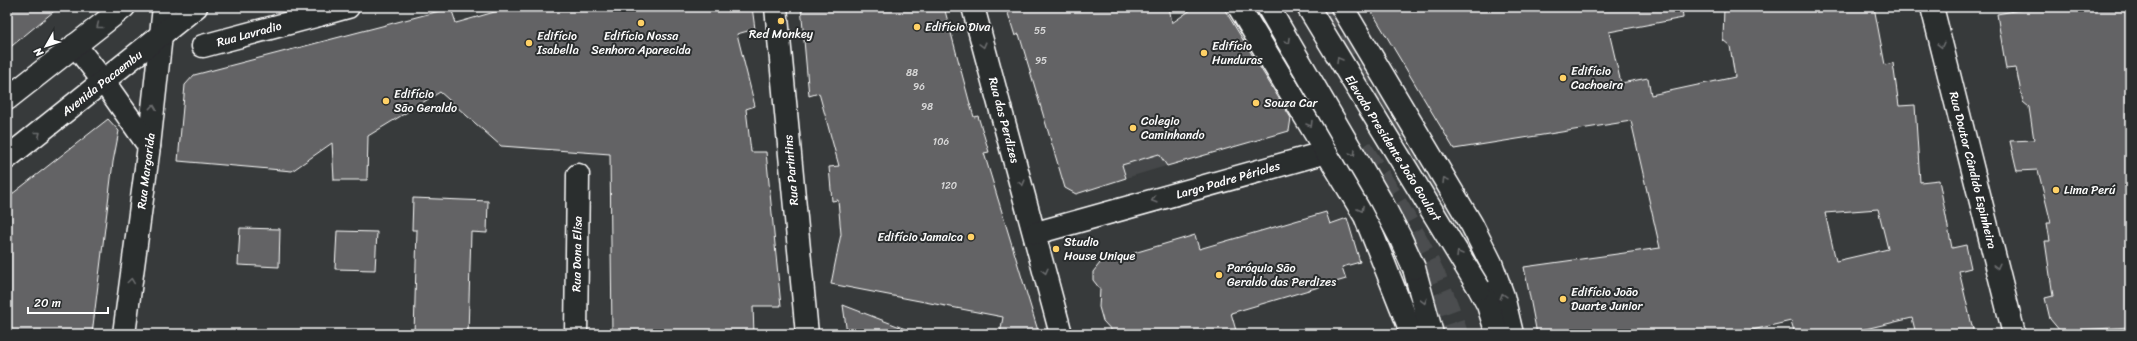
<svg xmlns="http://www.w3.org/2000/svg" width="2137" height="341" font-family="Sriracha,sans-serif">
  <rect width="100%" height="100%" fill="#373a3b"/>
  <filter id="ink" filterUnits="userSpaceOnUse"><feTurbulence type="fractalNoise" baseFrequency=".025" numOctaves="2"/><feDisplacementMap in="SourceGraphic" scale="8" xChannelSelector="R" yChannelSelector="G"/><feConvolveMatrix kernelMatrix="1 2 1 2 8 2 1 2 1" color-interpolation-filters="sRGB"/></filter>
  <g filter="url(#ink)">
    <path fill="#444748" d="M 1102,93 L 1176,163 L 1126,178 Z"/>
    <g fill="#636465" stroke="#fff" fill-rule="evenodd">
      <path d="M 7,7 L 59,7 L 7,50 Z"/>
      <path d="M 497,7 L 752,7 L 755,29 L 737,34 L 755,106 L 746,109 L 751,152 L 766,152 L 781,306 L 753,306 L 754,334 L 612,334 L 610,154 L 501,146 L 440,92 L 368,136 L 367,180 L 334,180 L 332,143 L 292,171 L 178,161 L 185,85 L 194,75 L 451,8 L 456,23 L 498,11 Z"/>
      <path d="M 801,7 L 944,7 L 970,104 L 974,117 L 978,116 L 989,152 L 984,153 L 1039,334 L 1000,334 L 1003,317 L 831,284 L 841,234 L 838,200 L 832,201 L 829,167 L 839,166 L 819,93 L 809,96 Z"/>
      <path d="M 1006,7 L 1169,7 L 1172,23 L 1195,7 L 1223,7 L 1291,118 L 1289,131 L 1167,166 L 1159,154 L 1122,165 L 1126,178 L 1076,194 L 1065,188 L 1019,34 L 1015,36 Z"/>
      <path d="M 1369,7 L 1682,7 L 1683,18 L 1609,32 L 1621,83 L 1648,78 L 1651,95 L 1735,77 L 1730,46 L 1723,40 L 1724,7 L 1874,7 L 1885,65 L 1893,63 L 1899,106 L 1915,105 L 1920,182 L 1939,180 L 1952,248 L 1966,245 L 1971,268 L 1959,271 L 1974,334 L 1916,334 L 1912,318 L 1844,334 L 1795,334 L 1791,321 L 1735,334 L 1537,334 L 1524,267 L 1660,248 L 1631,121 L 1454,149 ZM 1878,209 L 1888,249 L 1836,261 L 1825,213 Z"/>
      <path d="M 2036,7 L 2130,7 L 2130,327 L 2060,331 L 2050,319 L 2045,298 L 2053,296 L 2045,241 L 2050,241 L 2047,223 L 2051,223 L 2038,170 L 2017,171 L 2010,141 L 2034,140 L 2029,107 L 2023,102 L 2016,68 L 2006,69 L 1997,14 Z"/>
      <path d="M 108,119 L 119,131 L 113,162 L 92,334 L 7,334 L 7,198 Z"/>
      <path d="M 413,198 L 488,201 L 487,233 L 471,232 L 468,334 L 414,334 L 417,230 L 412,230 Z"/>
      <path d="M 1326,212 L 1330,224 L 1347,218 L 1360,262 L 1342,267 L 1346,279 L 1231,313 L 1237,334 L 1115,334 L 1103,321 L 1099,307 L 1100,289 L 1093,280 L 1093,272 L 1100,263 L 1195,235 L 1199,249 Z"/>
      <path d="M 240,228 L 280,229 L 279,267 L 238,265 Z"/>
      <path d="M 337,231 L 377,232 L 375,270 L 335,269 Z"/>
      <path d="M 843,305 L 913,332 L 913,334 L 847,334 Z"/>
    </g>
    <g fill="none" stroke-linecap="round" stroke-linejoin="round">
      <g stroke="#4b4e4f" stroke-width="22" stroke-dasharray="22 11" stroke-linecap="butt">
        <path d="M 1325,7 L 1443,205 L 1463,248"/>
        <path d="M 1361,148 C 1399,207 1436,266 1457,334"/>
      </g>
      <defs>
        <g id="minor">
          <path d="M 776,7 L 807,334"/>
          <path d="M 973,7 L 1061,334"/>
          <path d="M 1932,7 L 2014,334"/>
          <path d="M 306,8 L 319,15 L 348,7"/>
          <path d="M 203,46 L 319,15"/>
          <path d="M 1036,233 L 1327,152"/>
          <path d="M 124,334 L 149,146 L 164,7"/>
          <path d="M 576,334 L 578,175"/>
        </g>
        <g id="major">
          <path d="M 1239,7 L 1365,216 L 1412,334"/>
          <path d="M 1342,7 L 1472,225 L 1491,263 L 1503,296 L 1512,334"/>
          <path d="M 75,45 L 104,82 L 149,146"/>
          <path d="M 7,99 L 124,7"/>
          <path d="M 7,158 L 196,7"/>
        </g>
        <g id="highway">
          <path d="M 1414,268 L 1432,334"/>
          <path d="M 1479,288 L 1488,305 L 1497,334"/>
        </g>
      </defs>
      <use href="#minor" stroke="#fff" stroke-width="25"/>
      <use href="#major" stroke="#fff" stroke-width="25"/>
      <use href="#highway" stroke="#fff" stroke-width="25"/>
      <use href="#minor" stroke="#2a2d2e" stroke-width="22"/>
      <use href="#major" stroke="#2a2d2e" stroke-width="22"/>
      <use href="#highway" stroke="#2a2d2e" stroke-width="22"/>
      <defs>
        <g id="highway-bridge">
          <path d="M 1268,7 L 1381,201 L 1400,237 L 1414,268"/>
          <path d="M 1308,7 L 1479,288"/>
        </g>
      </defs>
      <use href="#highway-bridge" stroke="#fff" stroke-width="25" stroke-linecap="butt"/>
      <use href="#highway-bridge" stroke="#2a2d2e" stroke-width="22"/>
    </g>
    <defs><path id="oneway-chevron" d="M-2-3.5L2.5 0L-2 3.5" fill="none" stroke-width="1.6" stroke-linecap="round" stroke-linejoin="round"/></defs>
    <g stroke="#6a6c6d">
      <use href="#oneway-chevron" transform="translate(99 26) rotate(142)"/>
      <use href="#oneway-chevron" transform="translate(1288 41) rotate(60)"/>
      <use href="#oneway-chevron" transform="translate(983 45) rotate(75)"/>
      <use href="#oneway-chevron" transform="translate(1941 45) rotate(76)"/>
      <use href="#oneway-chevron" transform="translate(1339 60) rotate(-121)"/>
      <use href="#oneway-chevron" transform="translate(153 107) rotate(-84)"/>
      <use href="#oneway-chevron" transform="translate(1310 124) rotate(59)"/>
      <use href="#oneway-chevron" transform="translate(38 134) rotate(-38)"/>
      <use href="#oneway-chevron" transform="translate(1353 153) rotate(60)"/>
      <use href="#oneway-chevron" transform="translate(1445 180) rotate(-121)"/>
      <use href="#oneway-chevron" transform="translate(1022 183) rotate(75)"/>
      <use href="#oneway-chevron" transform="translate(1154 200) rotate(164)"/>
      <use href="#oneway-chevron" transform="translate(1361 209) rotate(61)"/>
      <use href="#oneway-chevron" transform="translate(1459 254) rotate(-121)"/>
      <use href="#oneway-chevron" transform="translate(1997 266) rotate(76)"/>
      <use href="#oneway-chevron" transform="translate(1045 271) rotate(76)"/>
      <use href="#oneway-chevron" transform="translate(131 281) rotate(-82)"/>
      <use href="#oneway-chevron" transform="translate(1503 296) rotate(-107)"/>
      <use href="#oneway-chevron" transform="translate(1424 301) rotate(75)"/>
    </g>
  </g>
  <g fill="#ffd166" stroke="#2a2d2e" stroke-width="1.5">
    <circle cx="781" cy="21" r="4"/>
    <circle cx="641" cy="23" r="4"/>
    <circle cx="917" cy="27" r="4"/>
    <circle cx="529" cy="43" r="4"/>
    <circle cx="1204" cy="53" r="4"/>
    <circle cx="1563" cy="78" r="4"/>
    <circle cx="386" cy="101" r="4"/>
    <circle cx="1256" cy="103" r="4"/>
    <circle cx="1133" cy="128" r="4"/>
    <circle cx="2056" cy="190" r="4"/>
    <circle cx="971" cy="237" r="4"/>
    <circle cx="1056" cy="249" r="4"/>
    <circle cx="1219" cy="275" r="4"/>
    <circle cx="1563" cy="299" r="4"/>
  </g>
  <g text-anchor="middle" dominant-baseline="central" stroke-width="4" stroke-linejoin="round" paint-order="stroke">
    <g font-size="10" fill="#d8d8d8">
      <text x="1040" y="31">55</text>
      <text x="1041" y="61">95</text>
      <text x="912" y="73">88</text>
      <text x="919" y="87">96</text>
      <text x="927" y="107">98</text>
      <text x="941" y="142">106</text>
      <text x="949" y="186">120</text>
    </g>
    <g font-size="12" fill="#fff" stroke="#2a2d2e" text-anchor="start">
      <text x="925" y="27">Edifício Diva</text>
      <text x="781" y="34" text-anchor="middle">Red Monkey</text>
      <text x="537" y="36">Edifício<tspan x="537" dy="14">Isabella</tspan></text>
      <text x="641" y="36" text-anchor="middle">Edifício Nossa<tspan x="641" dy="14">Senhora Aparecida</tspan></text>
      <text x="1212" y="46">Edifício<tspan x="1212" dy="14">Hunduras</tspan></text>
      <text x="1571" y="71">Edifício<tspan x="1571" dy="14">Cachoeira</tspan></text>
      <text x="394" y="94">Edifício<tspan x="394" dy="14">São Geraldo</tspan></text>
      <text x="1264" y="103">Souza Car</text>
      <text x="1141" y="121">Colegio<tspan x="1141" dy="14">Caminhando</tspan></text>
      <text x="2064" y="190">Lima Perú</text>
      <text x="963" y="237" text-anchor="end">Edifício Jamaica</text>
      <text x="1064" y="242">Studio<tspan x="1064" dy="14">House Unique</tspan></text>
      <text x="1227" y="268">Paróquia São<tspan x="1227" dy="14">Geraldo das Perdizes</tspan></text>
      <text x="1571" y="292">Edifício João<tspan x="1571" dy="14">Duarte Junior</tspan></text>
    </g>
    <g font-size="12" fill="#fff" stroke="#2a2d2e">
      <text transform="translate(249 34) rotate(-15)">Rua Lavradio</text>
      <text transform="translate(102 83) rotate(-38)">Avenida Pacaembu</text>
      <text transform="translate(1004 120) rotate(75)">Rua das Perdizes</text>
      <text transform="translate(1393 148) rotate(58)">Elevado Presidente João Goulart</text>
      <text transform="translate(791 170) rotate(-95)">Rua Parintins</text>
      <text transform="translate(1973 170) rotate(76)">Rua Doutor Cândido Espinheira</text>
      <text transform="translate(146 171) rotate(-83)">Rua Margarida</text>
      <text transform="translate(1228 180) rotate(-16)">Largo Padre Péricles</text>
      <text transform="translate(577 254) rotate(-89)">Rua Dona Elisa</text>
    </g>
  </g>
  <rect width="2137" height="341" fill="none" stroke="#2a2d2e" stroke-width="24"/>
  <rect x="12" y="12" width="2113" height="317" fill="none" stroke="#fff" stroke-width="1.5" filter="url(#ink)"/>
  <g transform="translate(46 46) rotate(231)" stroke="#2a2d2e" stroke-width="3" paint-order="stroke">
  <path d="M0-3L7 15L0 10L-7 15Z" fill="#ffffff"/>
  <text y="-6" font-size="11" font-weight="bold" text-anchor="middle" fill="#ffffff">N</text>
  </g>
  <path d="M28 307v6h80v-6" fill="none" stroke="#ffffff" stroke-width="2"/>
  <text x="34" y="307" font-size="12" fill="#ffffff" stroke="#2a2d2e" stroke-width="3" paint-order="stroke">20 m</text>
</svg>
